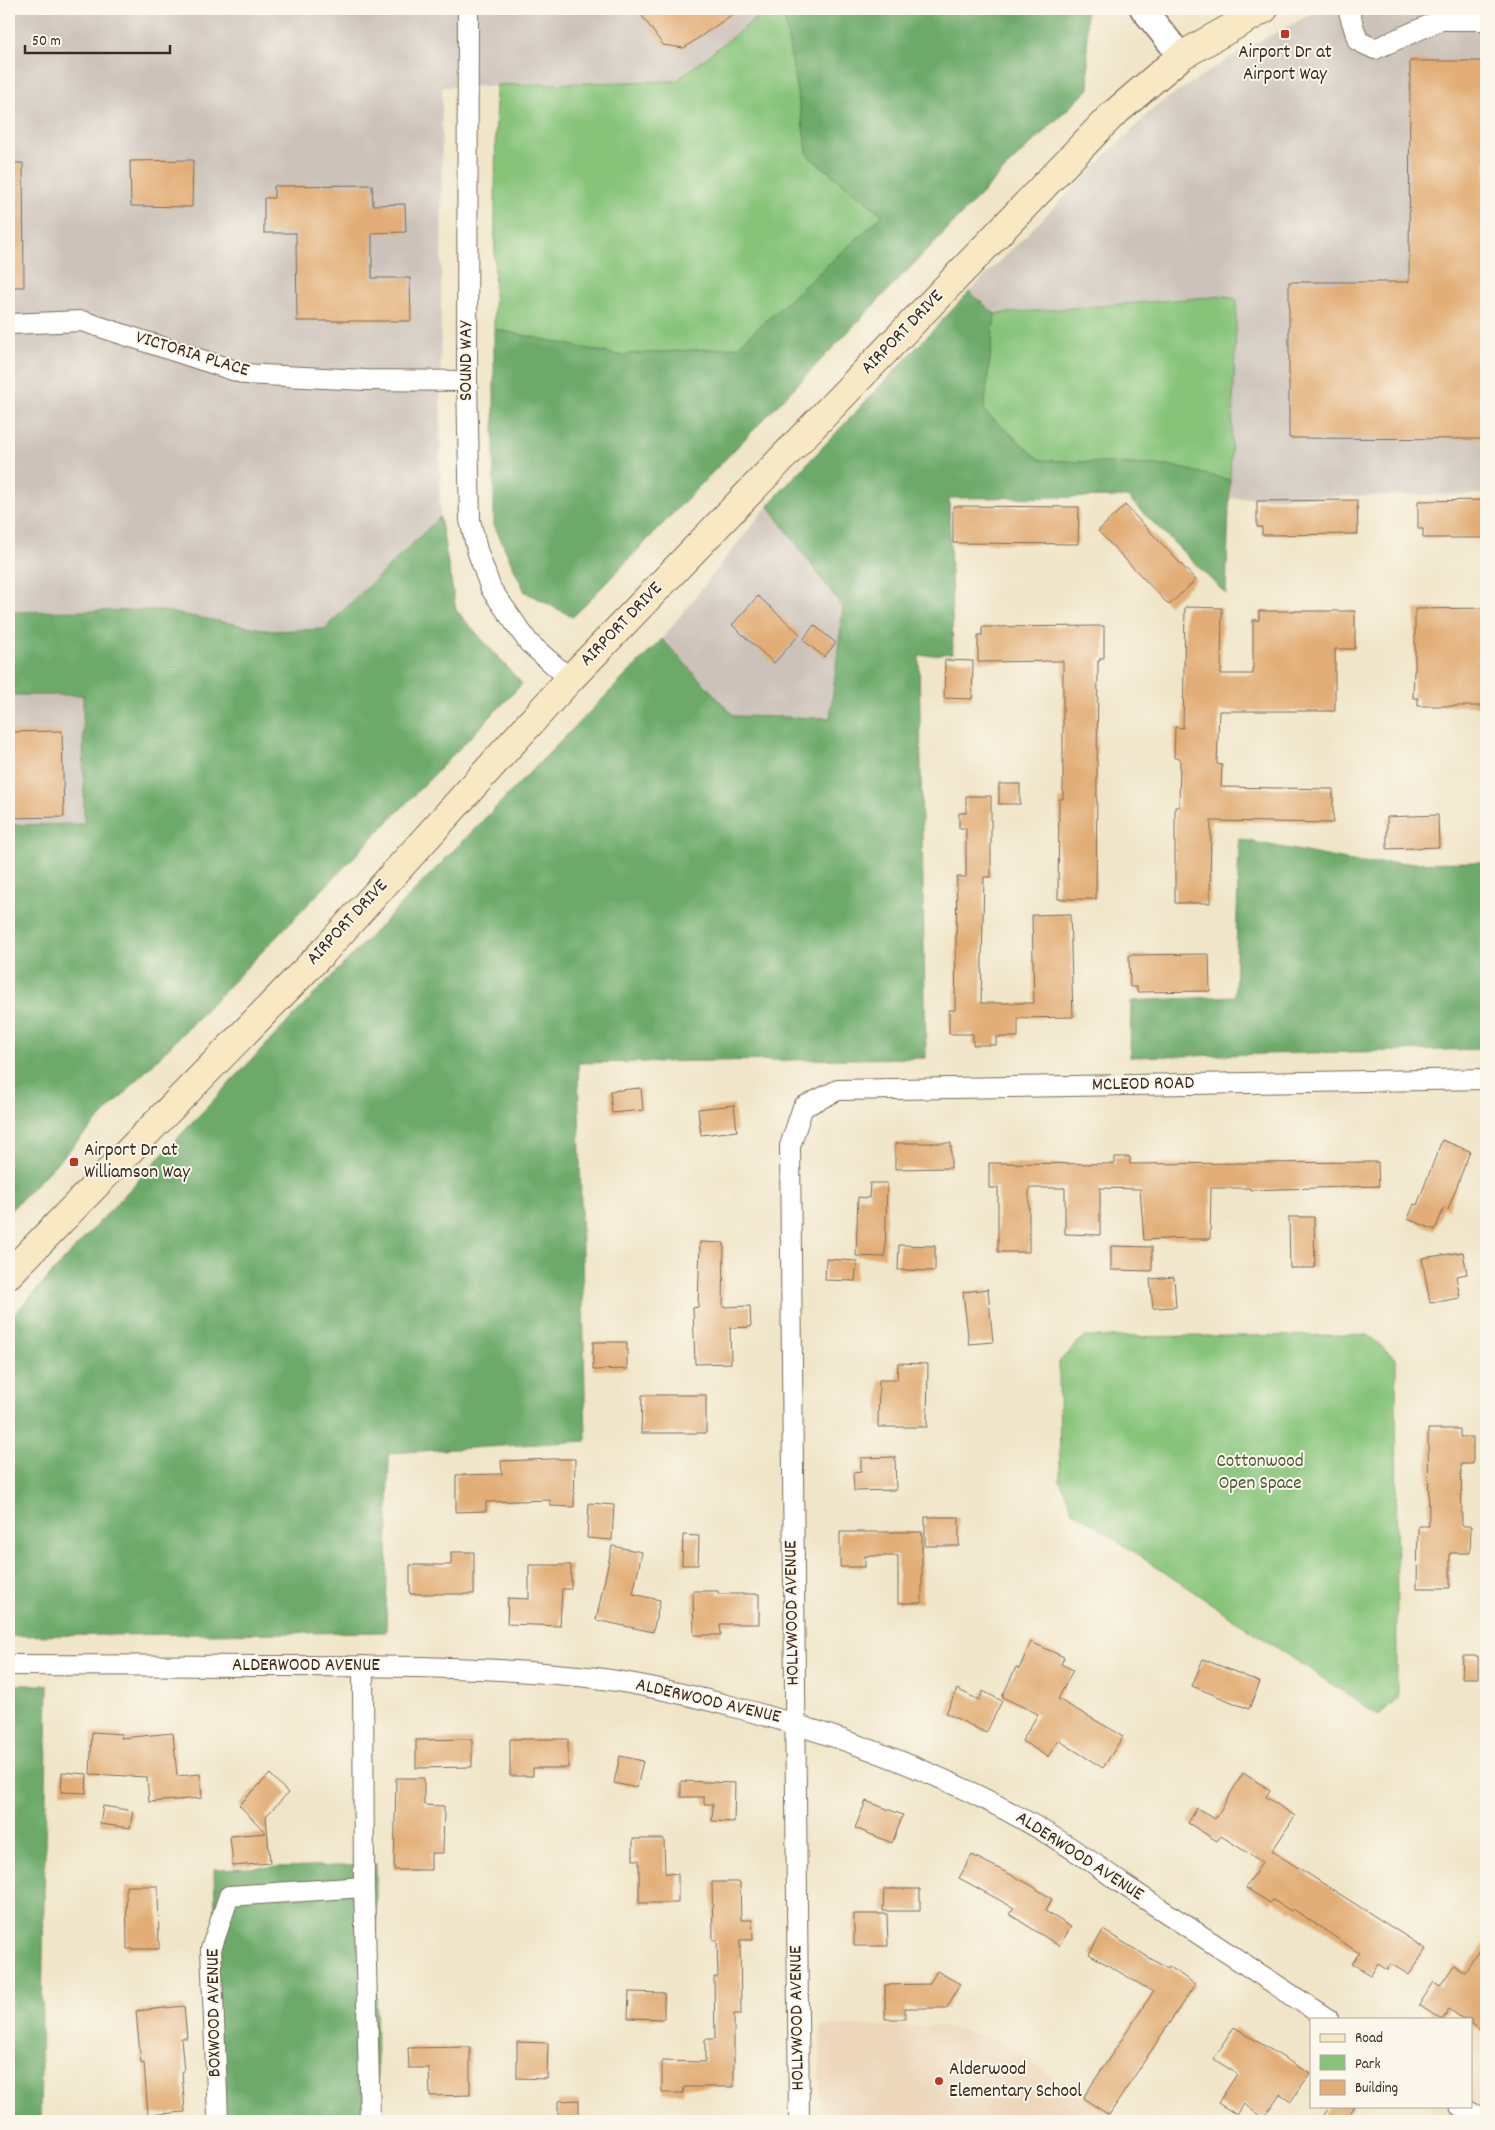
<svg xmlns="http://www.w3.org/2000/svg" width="1495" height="2130" font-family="Dekko,sans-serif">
  <rect width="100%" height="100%" fill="#fbf7ec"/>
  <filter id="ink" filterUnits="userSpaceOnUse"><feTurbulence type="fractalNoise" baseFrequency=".02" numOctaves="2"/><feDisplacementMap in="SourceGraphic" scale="10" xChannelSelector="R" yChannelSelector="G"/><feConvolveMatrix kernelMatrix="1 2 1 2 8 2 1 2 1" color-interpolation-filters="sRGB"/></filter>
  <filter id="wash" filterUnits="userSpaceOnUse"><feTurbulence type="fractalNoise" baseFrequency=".0096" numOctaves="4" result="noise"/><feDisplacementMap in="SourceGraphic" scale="20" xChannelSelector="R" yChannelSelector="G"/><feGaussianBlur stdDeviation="1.12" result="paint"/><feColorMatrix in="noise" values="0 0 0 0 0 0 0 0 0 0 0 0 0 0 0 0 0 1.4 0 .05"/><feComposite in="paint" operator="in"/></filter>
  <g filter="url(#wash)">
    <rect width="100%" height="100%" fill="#f0e5c8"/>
    <path fill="#edd7bb" d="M 820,2026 L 943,2026 L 1002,2041 L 1114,2121 L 820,2121 Z"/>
    <g fill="#ccc2b9">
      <path d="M 9,9 L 768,9 L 676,81 L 442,87 L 440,517 L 324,629 L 274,631 L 157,610 L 9,612 Z"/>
      <path d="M 1321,9 L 1486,9 L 1486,494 L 1230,498 L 1237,300 L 1226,296 L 995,314 L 969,292 L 1157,105 L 1241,51 Z"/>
      <path d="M 768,505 L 843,608 L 830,718 L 734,716 L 662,639 Z"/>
      <path d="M 9,695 L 83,695 L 84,824 L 9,825 Z"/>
    </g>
    <g fill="#87c47a" stroke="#61774c">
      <path d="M 768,9 L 783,9 L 808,156 L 883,215 L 737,347 L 617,355 L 494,329 L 496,85 L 676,81 Z"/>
      <path d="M 1226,296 L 1237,300 L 1230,480 L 1171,466 L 1040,460 L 984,411 L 995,314 Z"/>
      <path d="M 1368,1335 L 1396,1359 L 1397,1699 L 1379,1716 L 1073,1511 L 1060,1480 L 1059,1362 L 1083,1337 Z"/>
    </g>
    <g fill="#6daa6a" stroke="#546a44">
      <path d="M 783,9 L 1086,9 L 1089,89 L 1012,162 L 573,617 L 525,592 L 494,525 L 494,329 L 617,355 L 737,347 L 883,215 L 808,156 Z"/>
      <path d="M 969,292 L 995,314 L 984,411 L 1040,460 L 1171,466 L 1230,480 L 1226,594 L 1127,497 L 949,498 L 953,653 L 919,656 L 926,1058 L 578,1063 L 586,1441 L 389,1453 L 386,1632 L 9,1636 L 9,1320 C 221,1088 440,862 662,639 L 734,716 L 830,718 L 843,608 L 768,505 Z"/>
      <path d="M 440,517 L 456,610 L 522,684 L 9,1212 L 9,825 L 84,824 L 83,695 L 9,695 L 9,612 L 157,610 L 274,631 L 324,629 Z"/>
      <path d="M 1239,839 L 1362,863 L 1486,862 L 1486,1049 L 1130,1057 L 1131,1001 L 1235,996 Z"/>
      <path d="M 9,1685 L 48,1685 L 40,2121 L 9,2121 Z"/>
      <path d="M 376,1864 L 377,2121 L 220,2121 L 214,1869 Z"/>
    </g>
    <g id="blocks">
      <g fill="#e2ad76">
        <path d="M 637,9 L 740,9 L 684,48 L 663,45 Z"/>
        <path d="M 1410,61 L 1486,61 L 1486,439 L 1289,438 L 1289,282 L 1409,282 Z"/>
        <path d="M 193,160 L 192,207 L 131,206 L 130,161 Z"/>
        <path d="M 9,163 L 23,163 L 24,287 L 9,287 Z"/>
        <path d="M 372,185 L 373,205 L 405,204 L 406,232 L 372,233 L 372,278 L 410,278 L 411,321 L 297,321 L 296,233 L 264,233 L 264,198 L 274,198 L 274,186 Z"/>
        <path d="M 1357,500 L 1358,534 L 1262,535 L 1262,527 L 1257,527 L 1257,501 Z"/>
        <path d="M 1486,500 L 1486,538 L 1423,538 L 1423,529 L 1418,529 L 1418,501 Z"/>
        <path d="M 1125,505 L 1196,580 L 1169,605 L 1098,531 Z"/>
        <path d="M 953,506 L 1079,507 L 1078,544 L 953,543 Z"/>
        <path d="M 758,596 L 800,634 L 774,663 L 732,625 Z"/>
        <path d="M 1185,607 L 1222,608 L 1221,674 L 1253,674 L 1253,620 L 1259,620 L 1259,611 L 1355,611 L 1355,649 L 1335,649 L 1335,711 L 1219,711 L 1217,764 L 1222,765 L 1221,787 L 1333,789 L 1333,823 L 1211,821 L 1210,903 L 1175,903 L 1175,807 L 1179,807 L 1180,758 L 1174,758 L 1175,727 L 1183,728 Z"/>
        <path d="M 1486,608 L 1486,706 L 1418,706 L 1418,698 L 1413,698 L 1414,671 L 1415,671 L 1415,609 Z"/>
        <path d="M 814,625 L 836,643 L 824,657 L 803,640 Z"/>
        <path d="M 1104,626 L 1104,658 L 1100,658 L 1100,661 L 1098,661 L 1096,899 L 1058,899 L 1059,799 L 1063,799 L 1063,661 L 978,662 L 978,635 L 982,635 L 982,627 Z"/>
        <path d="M 945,660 L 973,661 L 972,699 L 944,698 Z"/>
        <path d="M 62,731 L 64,817 L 9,818 L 9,732 Z"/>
        <rect x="999" y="784" width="21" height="20"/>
        <path d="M 966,796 L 991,796 L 991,877 L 984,877 L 981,1003 L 1034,1003 L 1032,915 L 1070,914 L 1073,1017 L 1018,1018 L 1018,1037 L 996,1037 L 996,1045 L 973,1045 L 973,1034 L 949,1034 L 949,1010 L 955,1010 L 957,877 L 966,877 L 966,828 L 959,828 L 959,813 L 966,813 Z"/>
        <path d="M 1438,815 L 1439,847 L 1387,849 L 1387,817 Z"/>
        <path d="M 1209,954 L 1210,991 L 1137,992 L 1137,987 L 1130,987 L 1129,955 Z"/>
        <path d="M 641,1088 L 643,1110 L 612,1113 L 610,1091 Z"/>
        <path d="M 734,1105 L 737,1131 L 701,1135 L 698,1109 Z"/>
        <path d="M 1442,1140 L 1470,1151 L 1448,1210 L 1444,1208 L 1435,1230 L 1408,1219 L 1414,1204 L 1417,1205 Z"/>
        <path d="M 895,1143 L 951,1143 L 951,1168 L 895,1169 Z"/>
        <path d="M 1115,1157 L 1130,1157 L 1130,1164 L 1378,1162 L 1379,1186 L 1250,1190 L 1250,1188 L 1211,1188 L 1210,1239 L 1185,1239 L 1185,1238 L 1144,1240 L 1140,1189 L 1100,1188 L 1100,1235 L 1065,1234 L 1065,1188 L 1029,1188 L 1029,1252 L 998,1252 L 998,1188 L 989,1188 L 989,1163 L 1115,1164 Z"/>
        <path d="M 870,1183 L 887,1183 L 885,1257 L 856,1256 L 858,1197 L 869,1198 Z"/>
        <path d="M 1289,1217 L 1314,1217 L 1315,1268 L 1290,1268 Z"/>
        <path d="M 700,1242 L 724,1243 L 723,1307 L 750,1306 L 751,1327 L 730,1328 L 731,1363 L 695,1364 L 693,1308 L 698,1307 Z"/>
        <path d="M 899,1245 L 935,1246 L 935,1271 L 898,1270 Z"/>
        <path d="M 1111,1246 L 1152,1247 L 1152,1271 L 1111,1270 Z"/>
        <path d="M 1463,1252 L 1467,1274 L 1456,1276 L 1460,1298 L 1430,1303 L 1422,1258 Z"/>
        <path d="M 826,1259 L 857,1261 L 855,1281 L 825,1280 Z"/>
        <path d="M 1174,1277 L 1176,1307 L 1153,1308 L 1150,1279 Z"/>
        <path d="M 988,1289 L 993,1342 L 969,1344 L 963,1292 Z"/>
        <path d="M 593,1342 L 627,1342 L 627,1369 L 593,1370 Z"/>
        <path d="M 898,1363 L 928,1364 L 927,1427 L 878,1427 L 879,1380 L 897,1380 Z"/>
        <path d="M 642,1395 L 706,1395 L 706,1433 L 641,1433 Z"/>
        <path d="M 1428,1429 L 1460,1429 L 1460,1437 L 1473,1437 L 1473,1464 L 1461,1464 L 1462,1526 L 1471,1526 L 1470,1553 L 1450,1553 L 1450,1588 L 1417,1588 L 1418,1526 L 1429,1526 Z"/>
        <path d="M 895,1457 L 896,1490 L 854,1491 L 853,1473 L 861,1472 L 861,1458 Z"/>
        <path d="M 552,1459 L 575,1459 L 574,1507 L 550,1506 L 550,1500 L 486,1502 L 486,1511 L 456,1512 L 456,1475 L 502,1474 L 501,1461 Z"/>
        <path d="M 589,1503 L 614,1505 L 612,1540 L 587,1538 Z"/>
        <rect x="925" y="1517" width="34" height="29"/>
        <path d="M 840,1532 L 922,1532 L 922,1603 L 898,1603 L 898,1556 L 865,1556 L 865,1567 L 840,1567 Z"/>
        <path d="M 683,1535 L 699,1536 L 698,1565 L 682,1565 Z"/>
        <path d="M 612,1546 L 642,1552 L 633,1594 L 660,1600 L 653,1632 L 596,1620 Z"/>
        <path d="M 451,1552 L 474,1552 L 474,1594 L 410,1594 L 410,1565 L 451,1565 Z"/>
        <path d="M 529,1565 L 571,1565 L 571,1589 L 562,1589 L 560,1626 L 507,1624 L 508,1598 L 529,1599 Z"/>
        <path d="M 693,1591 L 718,1591 L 718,1594 L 759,1594 L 759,1624 L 720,1624 L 721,1635 L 694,1635 Z"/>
        <path d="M 1031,1642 L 1064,1657 L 1061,1664 L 1073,1670 L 1058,1699 L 1123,1736 L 1103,1768 L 1058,1740 L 1048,1757 L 1022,1741 L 1038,1714 L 1002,1697 L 1016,1667 L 1019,1669 Z"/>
        <path d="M 1463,1656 L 1478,1656 L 1478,1678 L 1462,1678 Z"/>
        <path d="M 1203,1659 L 1260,1682 L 1249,1709 L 1192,1686 Z"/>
        <path d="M 957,1689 L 979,1700 L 983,1691 L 1002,1701 L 986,1733 L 946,1713 Z"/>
        <path d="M 92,1732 L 122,1734 L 121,1738 L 173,1733 L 177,1776 L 200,1774 L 202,1798 L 149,1802 L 147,1777 L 90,1774 Z"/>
        <path d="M 472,1739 L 472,1767 L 416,1768 L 416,1740 Z"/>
        <path d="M 510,1739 L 568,1739 L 568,1768 L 533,1768 L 533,1776 L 510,1776 Z"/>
        <path d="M 620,1756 L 643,1761 L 637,1788 L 614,1783 Z"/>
        <path d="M 62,1772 L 87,1774 L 86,1793 L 61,1792 Z"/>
        <path d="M 1243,1773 L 1270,1790 L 1266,1797 L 1295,1816 L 1272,1851 L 1426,1949 L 1409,1975 L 1391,1964 L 1387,1970 L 1378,1964 L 1371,1975 L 1352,1964 L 1359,1953 L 1293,1909 L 1291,1911 L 1273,1900 L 1270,1903 L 1246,1888 L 1262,1862 L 1221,1836 L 1217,1841 L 1188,1823 L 1197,1808 L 1215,1819 Z"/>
        <path d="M 270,1774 L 288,1793 L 266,1816 L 270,1863 L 233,1866 L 230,1836 L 266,1833 L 239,1805 Z"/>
        <path d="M 396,1778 L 424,1778 L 424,1805 L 444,1806 L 443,1853 L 431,1853 L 431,1870 L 394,1870 Z"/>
        <path d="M 681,1781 L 735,1783 L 734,1822 L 712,1821 L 713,1804 L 704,1804 L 704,1797 L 681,1797 Z"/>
        <path d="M 866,1801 L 903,1815 L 892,1843 L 855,1828 Z"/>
        <path d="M 103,1806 L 133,1811 L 130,1828 L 100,1824 Z"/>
        <path d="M 633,1839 L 664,1839 L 665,1873 L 678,1874 L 678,1903 L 639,1903 L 639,1860 L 633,1860 Z"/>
        <path d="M 972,1855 L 1029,1884 L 1052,1899 L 1045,1911 L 1071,1927 L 1059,1946 L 1009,1914 L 1014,1908 L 959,1878 Z"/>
        <path d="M 712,1882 L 740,1882 L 741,1920 L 752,1920 L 753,1940 L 740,1940 L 741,2014 L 734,2014 L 734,2087 L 684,2087 L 683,2093 L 662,2093 L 662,2061 L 705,2062 L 705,2039 L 715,2039 L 714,1977 L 718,1977 L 717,1940 L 713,1940 Z"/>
        <path d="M 126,1886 L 158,1886 L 159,1949 L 127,1949 Z"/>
        <path d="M 884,1889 L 920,1889 L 920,1911 L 883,1911 Z"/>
        <path d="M 854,1914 L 887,1914 L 888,1946 L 854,1946 Z"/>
        <path d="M 1103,1930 L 1168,1969 L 1169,1967 L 1195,1984 L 1109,2115 L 1083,2098 L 1153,1992 L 1089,1954 Z"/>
        <path d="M 1486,1939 L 1486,2034 L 1471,2024 L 1471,2019 L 1463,2019 L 1449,2009 L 1443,2019 L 1440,2019 L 1419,2005 L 1434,1982 L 1440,1986 L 1454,1965 L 1465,1972 Z"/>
        <path d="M 937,1971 L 960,1984 L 947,2008 L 905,2008 L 905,2019 L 885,2019 L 885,1985 L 929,1984 Z"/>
        <path d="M 629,1992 L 664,1993 L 664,2019 L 628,2018 Z"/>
        <path d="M 184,2006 L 187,2038 L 181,2038 L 184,2071 L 182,2072 L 185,2112 L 148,2115 L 144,2063 L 141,2064 L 136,2011 Z"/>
        <path d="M 1234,2027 L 1310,2074 L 1291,2101 L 1280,2094 L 1263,2118 L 1244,2104 L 1237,2115 L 1218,2103 L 1237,2074 L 1214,2059 Z"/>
        <path d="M 517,2042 L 548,2043 L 547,2079 L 517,2078 Z"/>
        <path d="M 470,2047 L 470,2095 L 430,2096 L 429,2068 L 409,2068 L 408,2048 Z"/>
        <path d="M 579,2100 L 579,2120 L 558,2120 L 558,2101 Z"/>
        <path d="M 1330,2106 L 1354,2106 L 1344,2121 L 1320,2121 Z"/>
      </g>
    </g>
  </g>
  <g filter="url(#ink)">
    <use href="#blocks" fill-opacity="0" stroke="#7a6b5a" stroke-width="1"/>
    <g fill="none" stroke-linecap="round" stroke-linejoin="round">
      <defs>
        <g id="minor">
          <path d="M 468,9 L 467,381 L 470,520 L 477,550 L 491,589 L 529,643 L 570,679"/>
          <path d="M 1348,9 L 1358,41 L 1375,49 L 1441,20 L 1486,20"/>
          <path d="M 9,324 L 82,321 L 245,374 L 365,380 L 467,381"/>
          <path d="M 9,1665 C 98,1665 187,1666 276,1666 C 377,1666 478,1666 578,1676 C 632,1681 686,1694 738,1708 C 873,1744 1009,1798 1121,1883 L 1328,2019"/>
          <path d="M 363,1666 L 364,1887 L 370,2121"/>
          <path d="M 1460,2106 L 1485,2121"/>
          <path d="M 218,2117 L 211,1949 L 229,1896 L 364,1887"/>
          <path d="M 799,2121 L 790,1146 L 803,1107 L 838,1090 L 1486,1079"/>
        </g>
        <path id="tertiary" d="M 1143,9 L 1181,56"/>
        <path id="secondary" d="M 9,1274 L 324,951 L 570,679 L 1110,117 L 1181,56 L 1264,9"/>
      </defs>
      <use href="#minor" stroke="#7a6b5a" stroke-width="22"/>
      <use href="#tertiary" stroke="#7a6b5a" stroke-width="28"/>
      <use href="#secondary" stroke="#7a6b5a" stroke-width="30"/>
      <use href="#minor" stroke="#fff" stroke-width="20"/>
      <use href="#tertiary" stroke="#fff" stroke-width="25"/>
      <use href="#secondary" stroke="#f8e8c3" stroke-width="28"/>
    </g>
  </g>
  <g fill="#c8321e" stroke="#fbf7ec" stroke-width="2">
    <rect x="1280" y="29" width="10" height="10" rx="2.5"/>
    <rect x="69" y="1157" width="10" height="10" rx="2.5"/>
    <circle cx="939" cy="2081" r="5"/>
  </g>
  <g text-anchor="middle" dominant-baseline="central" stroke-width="4" stroke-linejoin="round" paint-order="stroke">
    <g font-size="19" fill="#3b2a1e" stroke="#fbf7ec" text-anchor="start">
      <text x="1285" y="53" text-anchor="middle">Airport Dr at<tspan x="1285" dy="22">Airport Way</tspan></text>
      <text x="84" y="1151">Airport Dr at<tspan x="84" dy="22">Williamson Way</tspan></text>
      <text x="949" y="2070">Alderwood<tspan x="949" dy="22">Elementary School</tspan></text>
    </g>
    <g font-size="19" fill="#3b2a1e" stroke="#fbf7ec">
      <text transform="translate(903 333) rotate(-46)">AIRPORT DRIVE</text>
      <text transform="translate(192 355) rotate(17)">VICTORIA PLACE</text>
      <text transform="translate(467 361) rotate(-90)">SOUND WAY</text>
      <text transform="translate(622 625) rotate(-46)">AIRPORT DRIVE</text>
      <text transform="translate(348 923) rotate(-47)">AIRPORT DRIVE</text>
      <text transform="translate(1143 1085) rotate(-1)">MCLEOD ROAD</text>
      <text transform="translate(793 1613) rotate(-91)">HOLLYWOOD AVENUE</text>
      <text x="306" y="1666">ALDERWOOD AVENUE</text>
      <text transform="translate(708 1702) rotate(13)">ALDERWOOD AVENUE</text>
      <text transform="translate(1079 1857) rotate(33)">ALDERWOOD AVENUE</text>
      <text transform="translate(215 2013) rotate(-91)">BOXWOOD AVENUE</text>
      <text transform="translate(798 2018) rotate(-91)">HOLLYWOOD AVENUE</text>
    </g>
    <g font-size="19" fill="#52583a" stroke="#fbf7ec">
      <text x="1260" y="1462">Cottonwood<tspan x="1260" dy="22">Open Space</tspan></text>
    </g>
  </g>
  <rect width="1495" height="2130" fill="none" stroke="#fbf7ec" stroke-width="30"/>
  <rect x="1310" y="2018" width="162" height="90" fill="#fbf7ec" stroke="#aea59a"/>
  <rect x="1320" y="2034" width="25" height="8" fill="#f8e8c3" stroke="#aea59a"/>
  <text x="1355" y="2042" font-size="15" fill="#3b2a1e">Road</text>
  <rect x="1320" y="2055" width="25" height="15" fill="#87c47a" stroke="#aea59a"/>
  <text x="1355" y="2068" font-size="15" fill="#3b2a1e">Park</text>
  <rect x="1320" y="2080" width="25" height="15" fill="#e2ad76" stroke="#aea59a"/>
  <text x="1355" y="2092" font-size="15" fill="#3b2a1e">Building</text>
  <path d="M25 45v8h145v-8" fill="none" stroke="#3b2a1e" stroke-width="2.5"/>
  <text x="32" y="45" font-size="15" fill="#3b2a1e" stroke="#fbf7ec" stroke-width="4" paint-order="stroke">50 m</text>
</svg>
